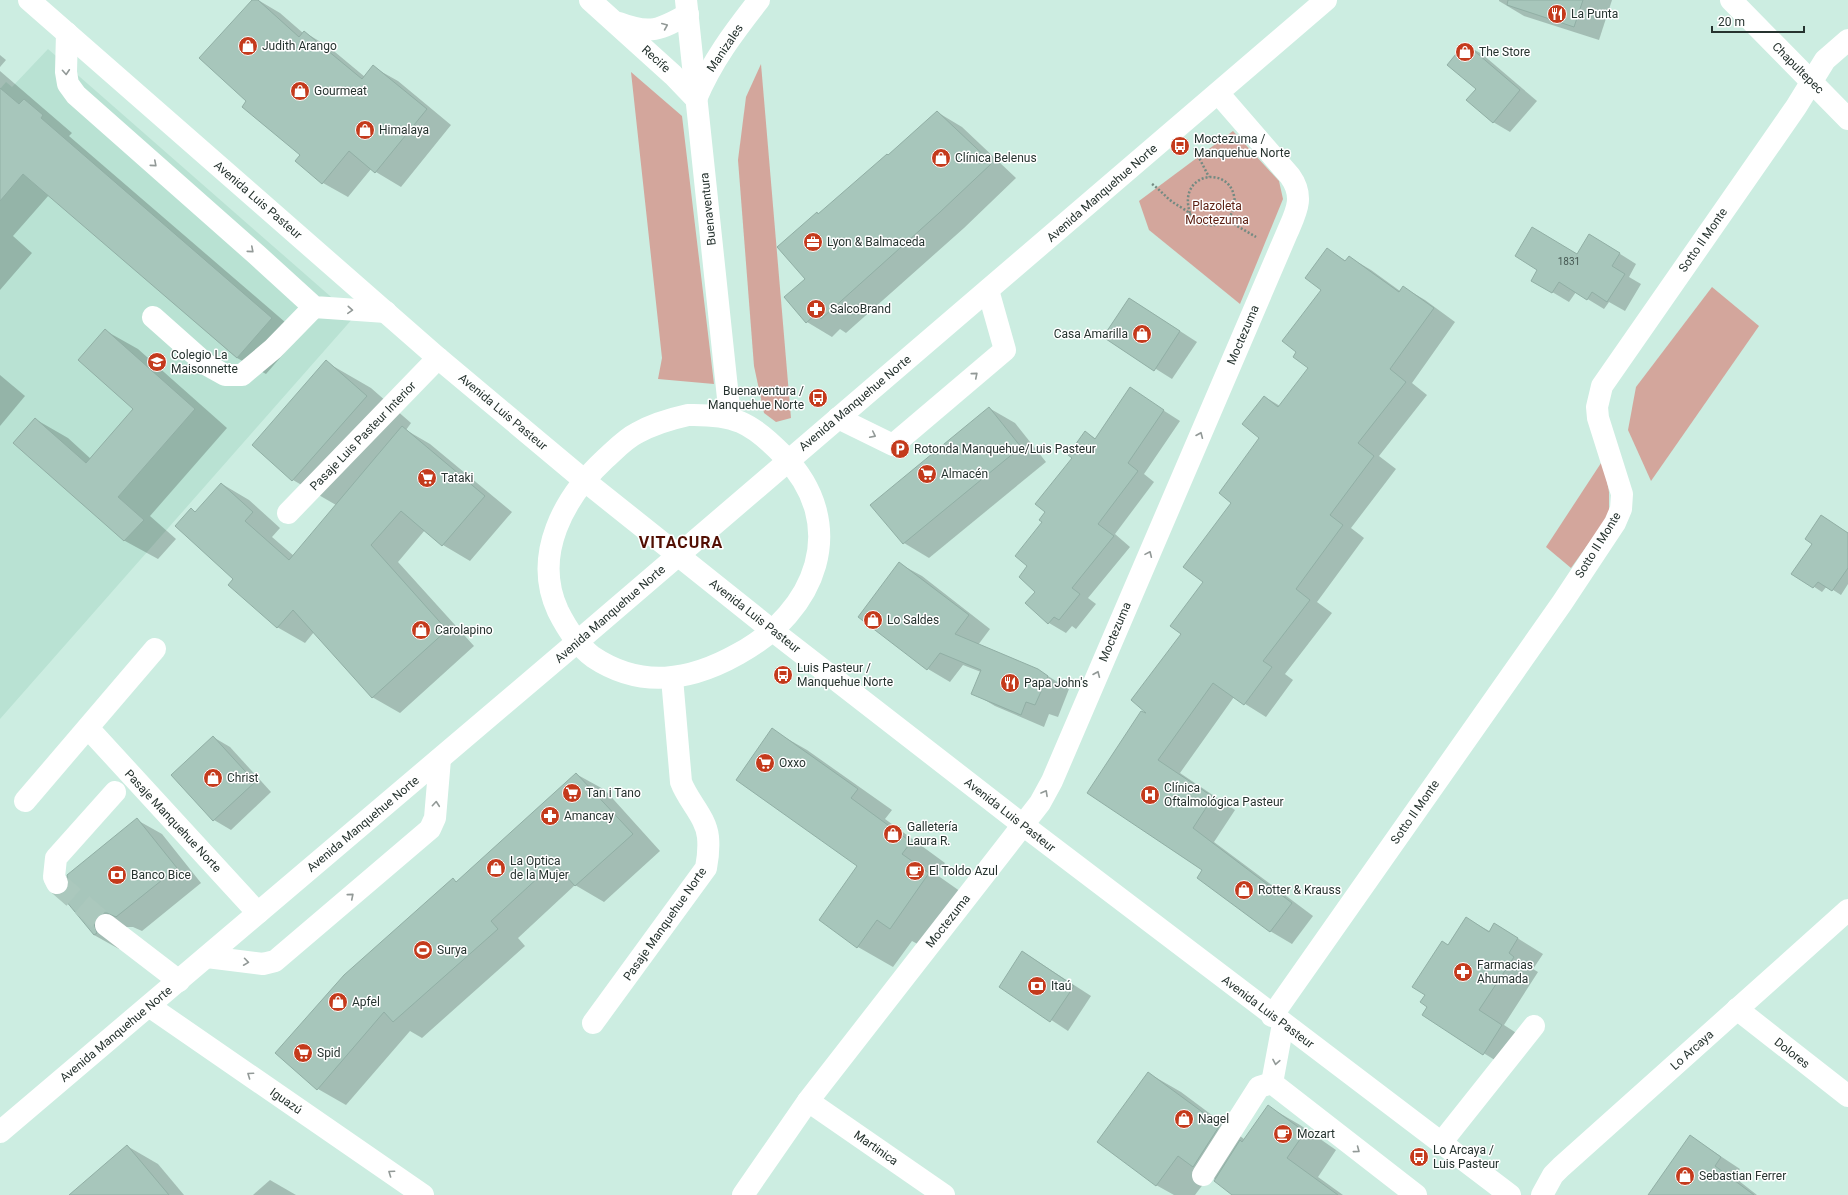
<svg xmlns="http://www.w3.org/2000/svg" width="1848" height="1195" font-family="Roboto,sans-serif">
  <rect width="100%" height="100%" fill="#ccede1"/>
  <path fill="#b9e2d3" d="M 48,49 L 354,317 L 0,719 L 0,89 L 6,82 L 12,87 Z"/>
  <g fill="#d3a69c">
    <path d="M 761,64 L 791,418 L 776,422 L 764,413 L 754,366 L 738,160 L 746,97 Z"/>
    <path d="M 631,72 L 682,116 L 714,384 L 658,379 L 662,358 Z"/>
    <path d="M 1233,131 L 1279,181 L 1283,199 L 1240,304 L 1149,230 L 1139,201 Z"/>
    <path d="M 1712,287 L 1759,326 L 1651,481 L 1628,430 L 1636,387 Z"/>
    <path d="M 1603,460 L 1609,492 L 1609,515 L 1571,568 L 1546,547 Z"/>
  </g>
  <g fill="#0003">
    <path d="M 254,0 L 258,0 L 280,13 L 303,33 L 304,32 L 329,47 L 365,77 L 373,67 L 398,81 L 451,125 L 401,187 L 371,169 L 348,197 L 323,183 L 297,161 L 302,155 L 248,101 Z"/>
    <path d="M 1499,0 L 1612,0 L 1599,40 L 1524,16 L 1499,1 Z"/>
    <path d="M 1466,45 L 1482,54 L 1537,101 L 1510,132 L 1493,122 L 1477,89 Z"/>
    <path d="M 0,55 L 6,60 L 0,67 Z"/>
    <path d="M 0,71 L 72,133 L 69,136 L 300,335 L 266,374 L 237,358 L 49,195 L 13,236 L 32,253 L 0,290 Z"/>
    <path d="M 937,112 L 962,127 L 1016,178 L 964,228 L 846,333 L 840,329 L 832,337 L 807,322 L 806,279 L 819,215 L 889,156 Z"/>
    <path d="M 1606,245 L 1636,264 L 1629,277 L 1641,284 L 1625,311 L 1609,302 L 1604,309 L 1576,292 L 1569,302 L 1532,280 L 1577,255 Z"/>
    <path d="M 1327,250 L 1346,261 L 1349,257 L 1371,270 L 1400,291 L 1403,287 L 1425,300 L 1455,322 L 1412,383 L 1427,395 L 1379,456 L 1396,469 L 1351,528 L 1364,538 L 1317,602 L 1332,613 L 1285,674 L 1293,680 L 1266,717 L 1234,697 L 1180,773 L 1235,810 L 1214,842 L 1313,916 L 1292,944 L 1270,931 L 1204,870 L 1088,793 L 1150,716 L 1205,582 L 1233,502 L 1261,438 L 1265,397 L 1280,406 L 1309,368 L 1323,290 Z"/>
    <path d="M 1130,299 L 1197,342 L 1172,379 L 1105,337 Z"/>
    <path d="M 106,331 L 138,349 L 227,428 L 150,516 L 176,539 L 158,559 L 125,541 L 14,442 L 35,419 L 68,438 L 91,459 L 135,409 Z"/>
    <path d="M 326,362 L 371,388 L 411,423 L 406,430 L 430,444 L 512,512 L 470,561 L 443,545 L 425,530 L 398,562 L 474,646 L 400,713 L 372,697 L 314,632 L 305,643 L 277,627 L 234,579 L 191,509 L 196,512 L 222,484 L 249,500 L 280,528 L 272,537 L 294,556 L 336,505 L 293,480 L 253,445 Z"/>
    <path d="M 0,375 L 25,396 L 0,426 Z"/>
    <path d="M 1130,389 L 1180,421 L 1144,474 L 1154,482 L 1115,534 L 1130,547 L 1088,598 L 1096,604 L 1076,629 L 1072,626 L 1066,633 L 1049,623 L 1026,603 L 1036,592 L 1029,566 L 1047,512 L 1085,432 L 1096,439 Z"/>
    <path d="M 989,408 L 1015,423 L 1046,462 L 929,558 L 904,543 Z"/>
    <path d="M 1822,516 L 1848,533 L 1848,584 L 1841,595 L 1827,586 L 1822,592 L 1793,573 L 1813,543 Z"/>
    <path d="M 900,564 L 922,576 L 990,629 L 978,645 L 1038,670 L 1069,689 L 1058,717 L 1049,714 L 1044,727 L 995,706 L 973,693 L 981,672 L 963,665 L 950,682 L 928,669 Z"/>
    <path d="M 772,730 L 807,750 L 892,810 L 885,819 L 945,863 L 937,875 L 964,894 L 925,948 L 912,941 L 893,967 L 858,947 L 820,920 L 859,866 Z"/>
    <path d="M 213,737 L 230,747 L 271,792 L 231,830 L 214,820 Z"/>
    <path d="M 576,774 L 605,790 L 660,851 L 604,902 L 575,885 L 518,938 L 525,946 L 422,1038 L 410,1031 L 346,1105 L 318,1089 L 277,1053 L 453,880 L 457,882 Z"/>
    <path d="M 137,820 L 162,834 L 201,883 L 142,931 L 133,927 L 127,927 L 121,947 L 119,949 L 94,935 L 68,891 Z"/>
    <path d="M 1466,918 L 1491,932 L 1495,924 L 1543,954 L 1533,969 L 1538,972 L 1504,1025 L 1527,1040 L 1509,1069 L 1423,1015 L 1428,1007 L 1427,995 L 1448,945 Z"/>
    <path d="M 1023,952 L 1091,996 L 1068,1031 L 1000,986 Z"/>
    <path d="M 1148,1073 L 1181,1092 L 1244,1139 L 1269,1107 L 1300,1125 L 1336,1150 L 1318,1177 L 1343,1195 L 1234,1195 L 1210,1175 L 1195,1195 L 1174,1195 L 1156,1185 Z"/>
    <path d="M 1690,1136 L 1740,1169 L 1734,1177 L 1757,1195 L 1649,1195 Z"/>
    <path d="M 127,1146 L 158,1164 L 184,1195 L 70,1195 Z"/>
    <path d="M 270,1180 L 296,1195 L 253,1195 Z"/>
  </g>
  <g fill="#a7c6bb" stroke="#91afa5">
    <path d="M 252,0 L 258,0 L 299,37 L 304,31 L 362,79 L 373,65 L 427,109 L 375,173 L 349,151 L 322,184 L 295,161 L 300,155 L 242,107 L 246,101 L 199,58 Z"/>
    <path d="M 1508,0 L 1583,0 L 1574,27 L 1507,5 Z"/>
    <path d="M 1465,43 L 1520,90 L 1493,123 L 1466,100 L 1476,89 L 1447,65 Z"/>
    <path d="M 0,88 L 19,104 L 24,99 L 43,115 L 41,118 L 272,318 L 237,358 L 23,174 L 0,201 Z"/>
    <path d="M 937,111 L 992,163 L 939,213 L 821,319 L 816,314 L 806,323 L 784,297 L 805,279 L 777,247 L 817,212 L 818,214 L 887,154 L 888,155 Z"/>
    <path d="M 1532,227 L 1577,254 L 1589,234 L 1620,253 L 1612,266 L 1625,274 L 1607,302 L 1592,292 L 1587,300 L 1559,282 L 1552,293 L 1531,281 L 1537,270 L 1515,256 Z"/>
    <path d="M 1327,248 L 1345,261 L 1349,256 L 1399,292 L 1403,286 L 1434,308 L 1390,369 L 1406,382 L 1358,443 L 1374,456 L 1330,515 L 1343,525 L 1296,589 L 1310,600 L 1263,661 L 1272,667 L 1244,705 L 1213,683 L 1158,760 L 1213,797 L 1193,828 L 1292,903 L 1270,932 L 1197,878 L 1202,870 L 1087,793 L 1141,711 L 1146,713 L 1131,700 L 1181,634 L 1170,626 L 1203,582 L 1183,567 L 1231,503 L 1219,493 L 1259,438 L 1242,424 L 1264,396 L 1278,407 L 1308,368 L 1293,357 L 1296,352 L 1282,341 L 1321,290 L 1305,278 Z"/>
    <path d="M 1129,298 L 1180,331 L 1154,371 L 1103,337 Z"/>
    <path d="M 105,329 L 195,409 L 118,497 L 144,520 L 124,541 L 13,443 L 35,418 L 86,463 L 133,409 L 78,360 Z"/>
    <path d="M 326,360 L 367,396 L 292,481 L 252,445 Z"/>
    <path d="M 1130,387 L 1164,410 L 1128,463 L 1138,471 L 1098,524 L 1114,536 L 1072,588 L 1080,594 L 1059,620 L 1054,617 L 1048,624 L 1025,603 L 1035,592 L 1019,577 L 1027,566 L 1015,556 L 1042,522 L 1039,520 L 1045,512 L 1035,504 L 1072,458 L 1068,455 L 1085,431 L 1095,439 Z"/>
    <path d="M 989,407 L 1021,447 L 903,544 L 870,505 Z"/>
    <path d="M 402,426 L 485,496 L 442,546 L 401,511 L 371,545 L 447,630 L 372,698 L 293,610 L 277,628 L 228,585 L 233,579 L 175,526 L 191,508 L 195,512 L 221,483 L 253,512 L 245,521 L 289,560 Z"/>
    <path d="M 1821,515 L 1848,533 L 1848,568 L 1832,591 L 1818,582 L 1813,588 L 1791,574 L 1812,544 L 1805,539 Z"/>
    <path d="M 899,562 L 969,615 L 955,634 L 1038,669 L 1048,676 L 1035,705 L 1026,702 L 1021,715 L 971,694 L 981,670 L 940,653 L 927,670 L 858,617 Z"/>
    <path d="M 772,728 L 858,789 L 851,798 L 911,842 L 902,854 L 929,873 L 890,929 L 877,920 L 857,948 L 819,920 L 857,866 L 736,780 Z"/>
    <path d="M 213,736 L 255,782 L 213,821 L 171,775 Z"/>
    <path d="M 576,773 L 633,834 L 575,886 L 554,863 L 491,921 L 498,929 L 393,1022 L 384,1012 L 317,1090 L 275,1053 L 344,975 L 453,878 L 456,882 Z"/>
    <path d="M 137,818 L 177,868 L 116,917 L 107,913 L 102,913 L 96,917 L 94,924 L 97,933 L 94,935 L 61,895 L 67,890 L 69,884 L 67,875 Z"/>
    <path d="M 1466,917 L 1489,932 L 1494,923 L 1518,938 L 1509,953 L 1514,957 L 1479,1010 L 1502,1025 L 1483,1055 L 1422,1015 L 1427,1007 L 1420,1002 L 1425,995 L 1412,987 L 1442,941 L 1448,945 Z"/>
    <path d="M 1022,951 L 1074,986 L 1050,1022 L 999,987 Z"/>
    <path d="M 1148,1072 L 1220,1125 L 1193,1167 L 1178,1156 L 1156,1186 L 1097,1142 Z"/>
    <path d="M 1268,1105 L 1305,1132 L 1287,1158 L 1338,1195 L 1232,1195 L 1214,1181 L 1240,1140 L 1242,1142 Z"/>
    <path d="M 1690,1135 L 1721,1157 L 1715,1166 L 1754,1195 L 1648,1195 Z"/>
    <path d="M 127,1145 L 169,1195 L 69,1195 Z"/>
  </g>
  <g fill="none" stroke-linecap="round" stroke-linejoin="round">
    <path stroke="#abc8bd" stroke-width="22" stroke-dasharray="22 11" stroke-linecap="butt" d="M 57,883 L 106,925"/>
    <g stroke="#738a82" stroke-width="2.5" stroke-dasharray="2 2" stroke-linecap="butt">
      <path d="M 1194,148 L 1209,177"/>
      <path d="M 1152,184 C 1159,189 1164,195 1170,200 C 1176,205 1183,208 1188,212 C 1191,215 1194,218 1197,221 C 1206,227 1220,227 1228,218 C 1234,212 1236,205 1234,196 C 1228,165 1177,173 1190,213"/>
      <path d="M 1227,220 L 1256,237"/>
    </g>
    <g stroke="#fff" stroke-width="22">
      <path d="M 590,0 L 673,75 L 696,99 C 712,61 734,32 759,0"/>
      <path d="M 686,0 L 730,417"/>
      <path d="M 1731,0 L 1848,119"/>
      <path d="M 619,23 C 650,35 660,30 688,14"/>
      <path d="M 67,33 L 66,72 L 68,84 L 76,95 L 257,255 L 314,307 L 386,312"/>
      <path d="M 153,317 L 207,365 L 225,375 L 242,375 L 273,349 L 314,307"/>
      <path d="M 688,415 C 734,414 751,422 783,455 C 851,525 816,612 738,654 C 690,681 641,689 593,657 C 577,645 567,629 558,611 C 532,555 564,497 605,459 C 615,450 625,439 637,433 C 653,424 670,419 688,415 Z"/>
      <path d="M 838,418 L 893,445 L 1005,350 L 988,290"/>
      <path d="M 288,513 L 438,358"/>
      <path d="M 88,728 L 258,913"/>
      <path d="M 25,801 L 155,649"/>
      <path d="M 57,883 L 54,877 L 56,858 L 115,792"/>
      <path d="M 106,925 L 179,981"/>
      <path d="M 207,957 L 263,964 L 275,961 L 430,829 L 435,818 L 440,759"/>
      <path d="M 149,1006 L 423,1195"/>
      <path d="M 1737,1009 L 1848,1096"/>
      <path d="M 1272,1016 L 1562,603 L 1615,523 L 1621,509 L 1622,494 L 1598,418 L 1597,407 L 1602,386 L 1796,107 L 1825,60 L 1848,40"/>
      <path d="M 593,1023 L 706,868 C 708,858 709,848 708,837 C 706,817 688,801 681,782 L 672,678"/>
      <path d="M 1283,1024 L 1272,1083 L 1416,1195"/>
      <path d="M 808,1101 L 944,1195"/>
      <path d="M 0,1132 L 577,642 L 1326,0"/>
      <path d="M 1441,1143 L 1534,1026"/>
      <path d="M 1203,1175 L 1259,1087 L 1272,1083"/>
      <path d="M 743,1195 L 808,1101 L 1040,803 L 1052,781 L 1287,233 C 1296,212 1305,197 1290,176 L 1218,93"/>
      <path d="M 1542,1195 L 1553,1175 L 1561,1167 L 1848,910"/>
    </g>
    <path stroke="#fff" stroke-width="22" d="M 29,0 L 438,358 L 585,481 L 773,631 L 1023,825 L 1510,1195"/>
  </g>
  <defs><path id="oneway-chevron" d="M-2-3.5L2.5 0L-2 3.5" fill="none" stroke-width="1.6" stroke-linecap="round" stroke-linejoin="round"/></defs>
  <g stroke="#929997">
    <use href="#oneway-chevron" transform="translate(665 26) rotate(-23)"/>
    <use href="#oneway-chevron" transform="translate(66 72) rotate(86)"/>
    <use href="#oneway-chevron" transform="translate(154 164) rotate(41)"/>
    <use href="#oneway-chevron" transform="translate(251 250) rotate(41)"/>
    <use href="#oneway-chevron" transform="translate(350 310) rotate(4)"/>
    <use href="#oneway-chevron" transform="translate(975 375) rotate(-40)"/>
    <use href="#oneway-chevron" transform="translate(873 435) rotate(26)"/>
    <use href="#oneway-chevron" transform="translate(1200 435) rotate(-67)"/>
    <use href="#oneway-chevron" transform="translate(1149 554) rotate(-66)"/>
    <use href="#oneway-chevron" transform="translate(1097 674) rotate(-67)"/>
    <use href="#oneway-chevron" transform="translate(1045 793) rotate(-61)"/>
    <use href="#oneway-chevron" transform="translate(436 804) rotate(-85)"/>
    <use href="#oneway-chevron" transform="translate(351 896) rotate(-40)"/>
    <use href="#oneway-chevron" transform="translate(246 962) rotate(8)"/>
    <use href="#oneway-chevron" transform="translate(1276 1062) rotate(100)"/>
    <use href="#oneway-chevron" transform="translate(250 1075) rotate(-145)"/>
    <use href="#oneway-chevron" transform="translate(1357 1150) rotate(37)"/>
    <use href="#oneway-chevron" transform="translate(391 1173) rotate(-145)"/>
  </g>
  <defs>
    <symbol id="restaurant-disc" viewBox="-11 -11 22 22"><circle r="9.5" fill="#c43a1c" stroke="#fff"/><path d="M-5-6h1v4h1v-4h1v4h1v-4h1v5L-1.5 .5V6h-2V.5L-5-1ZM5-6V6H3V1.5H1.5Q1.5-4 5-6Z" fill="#fff"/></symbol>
    <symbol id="shop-disc" viewBox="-11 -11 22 22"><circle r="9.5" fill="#c43a1c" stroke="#fff"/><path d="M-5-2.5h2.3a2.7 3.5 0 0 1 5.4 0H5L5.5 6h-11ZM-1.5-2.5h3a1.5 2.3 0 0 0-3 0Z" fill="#fff"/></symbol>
    <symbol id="bus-disc" viewBox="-11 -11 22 22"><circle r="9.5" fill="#c43a1c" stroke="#fff"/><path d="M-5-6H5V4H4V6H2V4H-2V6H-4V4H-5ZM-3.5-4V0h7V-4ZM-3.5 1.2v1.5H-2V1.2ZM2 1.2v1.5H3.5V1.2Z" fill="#fff"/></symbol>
    <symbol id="office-disc" viewBox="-11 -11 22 22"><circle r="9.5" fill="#c43a1c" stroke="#fff"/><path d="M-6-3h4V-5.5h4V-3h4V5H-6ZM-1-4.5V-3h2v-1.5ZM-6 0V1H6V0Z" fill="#fff"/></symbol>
    <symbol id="pharmacy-disc" viewBox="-11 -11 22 22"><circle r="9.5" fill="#c43a1c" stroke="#fff"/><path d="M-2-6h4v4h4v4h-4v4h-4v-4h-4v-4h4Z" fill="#fff"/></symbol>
    <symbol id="school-disc" viewBox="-11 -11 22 22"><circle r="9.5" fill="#c43a1c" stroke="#fff"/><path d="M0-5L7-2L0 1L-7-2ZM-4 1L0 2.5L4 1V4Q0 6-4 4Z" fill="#fff"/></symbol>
    <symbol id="parking-disc" viewBox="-11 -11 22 22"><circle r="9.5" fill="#c43a1c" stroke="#fff"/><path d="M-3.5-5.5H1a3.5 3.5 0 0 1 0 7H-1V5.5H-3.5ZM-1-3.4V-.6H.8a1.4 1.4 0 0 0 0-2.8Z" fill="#fff"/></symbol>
    <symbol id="supermarket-disc" viewBox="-11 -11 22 22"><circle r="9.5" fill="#c43a1c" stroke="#fff"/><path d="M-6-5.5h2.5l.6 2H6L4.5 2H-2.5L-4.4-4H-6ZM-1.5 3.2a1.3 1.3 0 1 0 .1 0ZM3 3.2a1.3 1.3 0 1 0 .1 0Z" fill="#fff"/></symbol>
    <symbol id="hospital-disc" viewBox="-11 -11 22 22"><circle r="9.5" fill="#c43a1c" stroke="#fff"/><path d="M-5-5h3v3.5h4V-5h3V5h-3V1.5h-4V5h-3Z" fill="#fff"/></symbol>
    <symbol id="cafe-disc" viewBox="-11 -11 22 22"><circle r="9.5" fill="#c43a1c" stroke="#fff"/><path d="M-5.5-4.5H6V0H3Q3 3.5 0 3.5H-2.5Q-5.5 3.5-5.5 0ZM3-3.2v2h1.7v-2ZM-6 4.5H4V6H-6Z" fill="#fff"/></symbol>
    <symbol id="bank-disc" viewBox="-11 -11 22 22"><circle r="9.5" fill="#c43a1c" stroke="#fff"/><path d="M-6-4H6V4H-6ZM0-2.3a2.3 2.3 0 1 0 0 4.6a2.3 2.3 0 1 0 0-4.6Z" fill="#fff"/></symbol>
    <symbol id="stadium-disc" viewBox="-11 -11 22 22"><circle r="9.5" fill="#c43a1c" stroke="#fff"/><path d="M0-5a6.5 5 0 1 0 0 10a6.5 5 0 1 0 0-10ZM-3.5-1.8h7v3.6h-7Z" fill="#fff"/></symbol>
  </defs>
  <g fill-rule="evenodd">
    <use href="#restaurant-disc" x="1546" y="3" width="22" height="22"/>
    <use href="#shop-disc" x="237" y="35" width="22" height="22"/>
    <use href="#shop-disc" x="1454" y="41" width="22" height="22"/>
    <use href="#shop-disc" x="289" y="80" width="22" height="22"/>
    <use href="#shop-disc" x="354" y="119" width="22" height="22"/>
    <use href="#bus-disc" x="1169" y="135" width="22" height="22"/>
    <use href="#shop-disc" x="930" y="147" width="22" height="22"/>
    <use href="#office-disc" x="802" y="231" width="22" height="22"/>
    <use href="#pharmacy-disc" x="805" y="298" width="22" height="22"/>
    <use href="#shop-disc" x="1131" y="323" width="22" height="22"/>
    <use href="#school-disc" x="146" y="351" width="22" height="22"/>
    <use href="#bus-disc" x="807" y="387" width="22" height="22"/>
    <use href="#parking-disc" x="889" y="438" width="22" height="22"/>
    <use href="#supermarket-disc" x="916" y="463" width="22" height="22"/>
    <use href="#supermarket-disc" x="416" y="467" width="22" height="22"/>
    <use href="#shop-disc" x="862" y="609" width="22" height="22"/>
    <use href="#shop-disc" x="410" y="619" width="22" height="22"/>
    <use href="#bus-disc" x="772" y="664" width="22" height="22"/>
    <use href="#restaurant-disc" x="999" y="672" width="22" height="22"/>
    <use href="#supermarket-disc" x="754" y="752" width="22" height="22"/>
    <use href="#shop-disc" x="202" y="767" width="22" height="22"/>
    <use href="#supermarket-disc" x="561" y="782" width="22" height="22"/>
    <use href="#hospital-disc" x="1139" y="784" width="22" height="22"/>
    <use href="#pharmacy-disc" x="539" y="805" width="22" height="22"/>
    <use href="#shop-disc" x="882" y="823" width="22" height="22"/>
    <use href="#shop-disc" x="485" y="857" width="22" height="22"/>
    <use href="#cafe-disc" x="904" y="860" width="22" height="22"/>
    <use href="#bank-disc" x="106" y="864" width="22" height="22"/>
    <use href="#shop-disc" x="1233" y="879" width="22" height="22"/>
    <use href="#stadium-disc" x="412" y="939" width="22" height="22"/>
    <use href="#pharmacy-disc" x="1452" y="961" width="22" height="22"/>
    <use href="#bank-disc" x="1026" y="975" width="22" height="22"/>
    <use href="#shop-disc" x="327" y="991" width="22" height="22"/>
    <use href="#supermarket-disc" x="292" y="1042" width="22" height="22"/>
    <use href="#shop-disc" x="1173" y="1108" width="22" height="22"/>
    <use href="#cafe-disc" x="1272" y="1123" width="22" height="22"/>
    <use href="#bus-disc" x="1408" y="1146" width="22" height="22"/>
    <use href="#shop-disc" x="1674" y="1165" width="22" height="22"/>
  </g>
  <g text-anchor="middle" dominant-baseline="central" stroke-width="3" stroke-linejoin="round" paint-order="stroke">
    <g font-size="10" fill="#465852">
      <text x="1569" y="261">1831</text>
    </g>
    <g font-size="12" fill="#26332f" stroke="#fff" text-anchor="start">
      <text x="1571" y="14">La Punta</text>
      <text x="262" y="46">Judith Arango</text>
      <text x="1479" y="52">The Store</text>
      <text x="314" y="91">Gourmeat</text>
      <text x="379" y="130">Himalaya</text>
      <text x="1194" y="139">Moctezuma /<tspan x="1194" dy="14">Manquehue Norte</tspan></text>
      <text x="955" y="158">Clínica Belenus</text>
      <text x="827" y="242">Lyon &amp; Balmaceda</text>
      <text x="830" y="309">SalcoBrand</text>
      <text x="1128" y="334" text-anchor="end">Casa Amarilla</text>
      <text x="171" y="355">Colegio La<tspan x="171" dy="14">Maisonnette</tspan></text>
      <text x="804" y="391" text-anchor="end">Buenaventura /<tspan x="804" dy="14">Manquehue Norte</tspan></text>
      <text x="914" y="449">Rotonda Manquehue/Luis Pasteur</text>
      <text x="941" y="474">Almacén</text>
      <text x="441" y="478">Tataki</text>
      <text x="887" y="620">Lo Saldes</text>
      <text x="435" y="630">Carolapino</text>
      <text x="797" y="668">Luis Pasteur /<tspan x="797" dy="14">Manquehue Norte</tspan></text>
      <text x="1024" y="683">Papa John's</text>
      <text x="779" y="763">Oxxo</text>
      <text x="227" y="778">Christ</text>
      <text x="1164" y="788">Clínica<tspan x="1164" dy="14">Oftalmológica Pasteur</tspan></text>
      <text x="586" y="793">Tan i Tano</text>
      <text x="564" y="816">Amancay</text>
      <text x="907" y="827">Galletería<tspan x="907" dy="14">Laura R.</tspan></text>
      <text x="510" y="861">La Optica<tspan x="510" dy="14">de la Mujer</tspan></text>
      <text x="929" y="871">El Toldo Azul</text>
      <text x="131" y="875">Banco Bice</text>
      <text x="1258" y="890">Rotter &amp; Krauss</text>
      <text x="437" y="950">Surya</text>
      <text x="1477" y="965">Farmacias<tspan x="1477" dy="14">Ahumada</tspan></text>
      <text x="1051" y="986">Itaú</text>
      <text x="352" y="1002">Apfel</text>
      <text x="317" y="1053">Spid</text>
      <text x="1198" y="1119">Nagel</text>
      <text x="1297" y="1134">Mozart</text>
      <text x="1433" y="1150">Lo Arcaya /<tspan x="1433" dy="14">Luis Pasteur</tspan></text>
      <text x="1699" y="1176">Sebastian Ferrer</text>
    </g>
    <g font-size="12" fill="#26332f" stroke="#fff">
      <text transform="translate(725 48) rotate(-56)">Manizales</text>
      <text transform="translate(656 59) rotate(42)">Recife</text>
      <text transform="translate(1798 68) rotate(45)">Chapultepec</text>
      <text transform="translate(1102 193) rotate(-41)">Avenida Manquehue Norte</text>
      <text transform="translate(258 200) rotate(41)">Avenida Luis Pasteur</text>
      <text transform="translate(708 209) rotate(-96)">Buenaventura</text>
      <text transform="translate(1703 240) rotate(-55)">Sotto Il Monte</text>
      <text transform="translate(1243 335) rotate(-67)">Moctezuma</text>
      <text transform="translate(855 403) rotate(-40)">Avenida Manquehue Norte</text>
      <text transform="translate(503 412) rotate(40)">Avenida Luis Pasteur</text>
      <text transform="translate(363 436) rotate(-46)">Pasaje Luis Pasteur Interior</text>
      <text transform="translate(1598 545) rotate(-58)">Sotto Il Monte</text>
      <text transform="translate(610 614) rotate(-41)">Avenida Manquehue Norte</text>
      <text transform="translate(755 616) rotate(38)">Avenida Luis Pasteur</text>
      <text transform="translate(1115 632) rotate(-67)">Moctezuma</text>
      <text transform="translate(1415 812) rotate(-55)">Sotto Il Monte</text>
      <text transform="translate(1010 815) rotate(38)">Avenida Luis Pasteur</text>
      <text transform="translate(173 821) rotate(47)">Pasaje Manquehue Norte</text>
      <text transform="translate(363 824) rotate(-40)">Avenida Manquehue Norte</text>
      <text transform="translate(948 921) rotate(-52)">Moctezuma</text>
      <text transform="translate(665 924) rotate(-55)">Pasaje Manquehue Norte</text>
      <text transform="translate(1268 1012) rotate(37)">Avenida Luis Pasteur</text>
      <text transform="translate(116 1034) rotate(-40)">Avenida Manquehue Norte</text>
      <text transform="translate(1692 1050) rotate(-42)">Lo Arcaya</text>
      <text transform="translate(1792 1053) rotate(38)">Dolores</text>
      <text transform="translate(286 1101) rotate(35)">Iguazú</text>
      <text transform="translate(876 1148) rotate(35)">Martinica</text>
    </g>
    <g font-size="12" fill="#5d2013" stroke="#fff">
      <text x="1217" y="206">Plazoleta<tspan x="1217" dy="14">Moctezuma</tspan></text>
    </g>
    <g font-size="16" font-weight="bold" letter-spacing="1" fill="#520f03" stroke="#fff">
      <text x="681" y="542">VITACURA</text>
    </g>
  </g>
  <path d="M1712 26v6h92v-6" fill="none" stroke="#26332f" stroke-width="2"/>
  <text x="1718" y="26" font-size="12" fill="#26332f" stroke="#ffffff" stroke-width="3" paint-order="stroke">20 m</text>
</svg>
